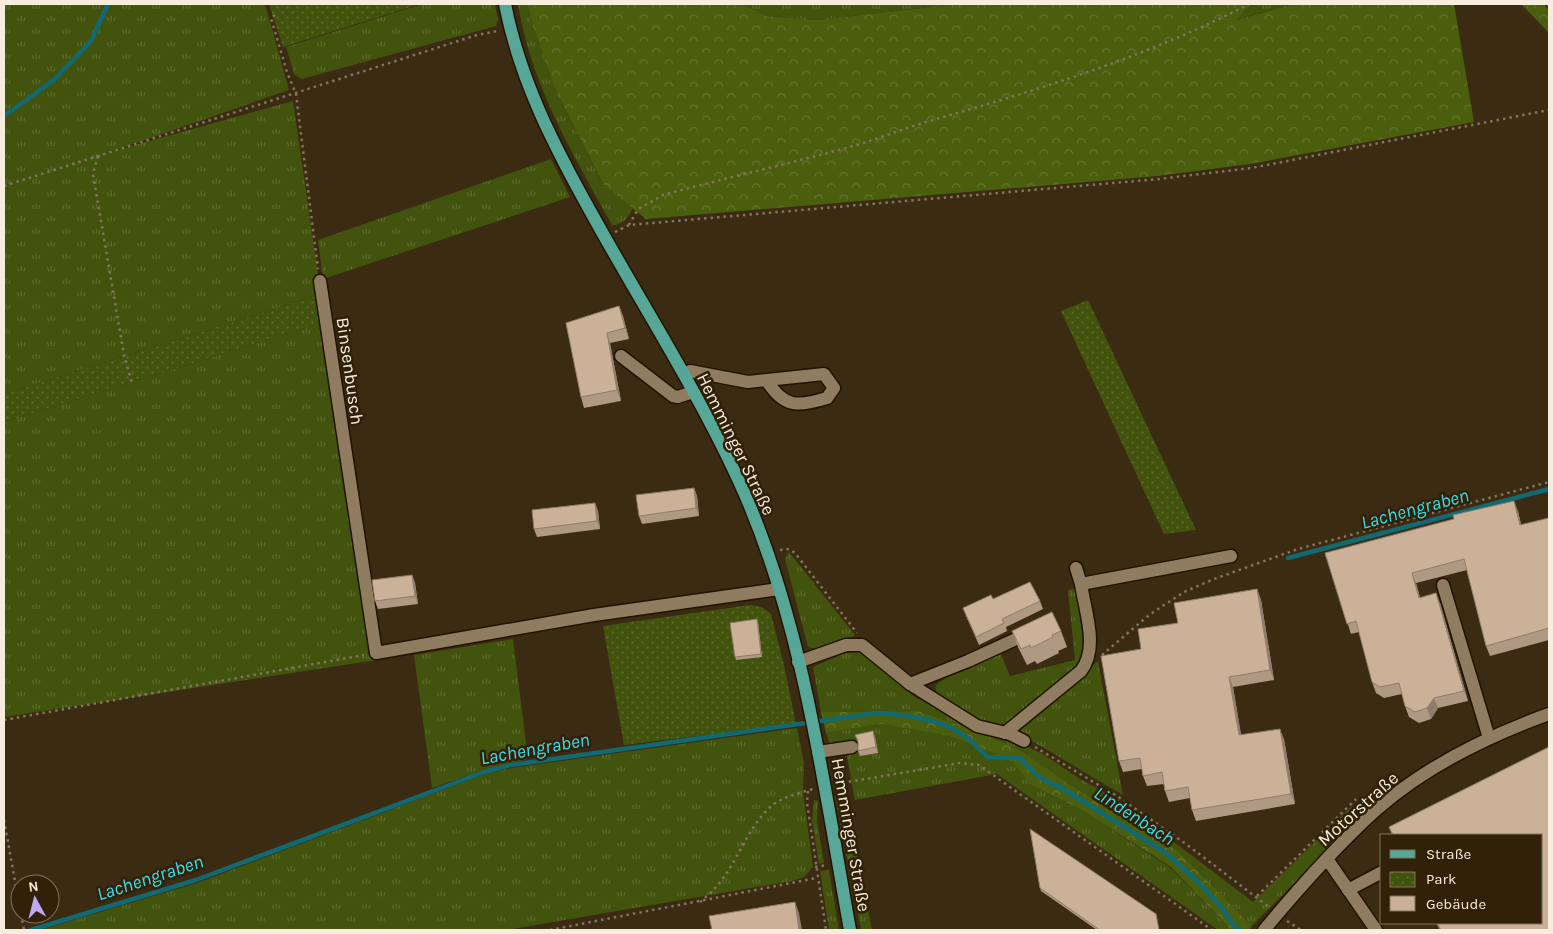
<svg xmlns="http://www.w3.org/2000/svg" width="1553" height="934" font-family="Karla,sans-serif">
  <defs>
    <pattern id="grass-tufts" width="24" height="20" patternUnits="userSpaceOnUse" patternTransform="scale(1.25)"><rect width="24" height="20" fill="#41530c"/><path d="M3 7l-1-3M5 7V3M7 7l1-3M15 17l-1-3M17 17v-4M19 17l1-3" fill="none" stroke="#5d6c2f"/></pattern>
    <pattern id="forest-crowns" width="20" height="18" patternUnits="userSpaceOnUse" patternTransform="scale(1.25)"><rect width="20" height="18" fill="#4a5e0e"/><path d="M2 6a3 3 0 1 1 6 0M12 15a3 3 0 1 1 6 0" fill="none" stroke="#657531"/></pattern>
    <pattern id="park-dots" width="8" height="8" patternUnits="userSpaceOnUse" patternTransform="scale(1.25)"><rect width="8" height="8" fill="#41530c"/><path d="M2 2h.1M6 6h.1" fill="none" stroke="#5d6c2f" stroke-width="1.8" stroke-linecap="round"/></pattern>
  </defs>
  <rect width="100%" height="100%" fill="#3b2b12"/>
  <g fill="url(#grass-tufts)">
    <path d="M 4,4 L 265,4 L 289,90 L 110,152 L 293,101 L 319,281 L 312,297 L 4,394 Z"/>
    <path d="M 422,4 L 438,4 L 439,6 L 439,4 L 495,4 L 498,19 L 496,26 L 302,79 L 294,74 L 286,47 Z"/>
    <path d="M 518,4 L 528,4 L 533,27 L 555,89 L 602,183 L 633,208 C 629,217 622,226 612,225 C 574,156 530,83 518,4 Z"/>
    <path d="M 742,4 L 956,4 L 818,20 L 766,16 Z"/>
    <path d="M 1252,4 L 1293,4 L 1235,20 Z"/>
    <path d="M 551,159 L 570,197 L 323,279 L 318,240 Z"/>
    <path d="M 324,322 L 377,660 L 4,717 L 4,422 Z"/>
    <path d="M 789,552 L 855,635 C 840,643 826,652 808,647 L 785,559 Z"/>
    <path d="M 1076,588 L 1085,656 L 1079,668 L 1004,731 C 985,725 938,707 935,686 L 955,671 L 1000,652 L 1010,676 L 1075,660 L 1068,590 Z"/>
    <path d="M 513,639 L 528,759 L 484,770 L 432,788 L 414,655 Z"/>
    <path d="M 849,651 L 862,652 L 917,699 L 931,699 L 1043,754 L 1080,779 L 1116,798 L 1253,902 L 1351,807 L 1356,820 L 1252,926 L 1178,851 L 1075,788 L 1022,751 L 975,730 L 918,711 L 821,712 L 813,667 Z"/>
    <path d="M 1098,661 L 1123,795 C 1085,774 1050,749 1012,731 Z"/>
    <path d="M 880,724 L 949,736 L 993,753 L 1014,764 L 1031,785 L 1078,808 L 1171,868 L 1231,930 L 1218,930 L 997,774 L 855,800 L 845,747 L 830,746 L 826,733 Z"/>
    <path d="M 797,728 L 804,763 L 803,792 L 813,867 L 804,877 L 792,881 L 506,930 L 40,930 L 197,883 L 485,774 L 511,768 Z"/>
    <path d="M 845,795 L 872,930 L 861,930 L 835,796 Z"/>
    <path d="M 814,800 L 818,801 L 817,820 L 824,863 L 819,864 L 812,821 Z"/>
    <path d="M 829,870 L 839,930 L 829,930 L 820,871 Z"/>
  </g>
  <g fill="url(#forest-crowns)">
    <path d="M 528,4 L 742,4 L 766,16 L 818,20 L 956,4 L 1252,4 L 1236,20 L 1293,4 L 1454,4 L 1474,122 L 1250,164 L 1158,176 L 646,219 L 603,184 L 555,89 L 533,27 Z"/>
    <path d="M 1521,4 L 1544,4 L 1549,11 L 1549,33 Z"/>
    <path d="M 918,711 L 975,730 L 1022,751 L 1075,788 L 1178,851 L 1252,926 L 1249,930 L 1231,930 L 1171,867 L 1078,808 L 1031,785 L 1014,764 L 993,753 L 949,736 L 880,724 L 826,733 L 821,712 Z"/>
  </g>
  <g fill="url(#park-dots)">
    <path d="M 269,4 L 420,4 L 283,47 Z"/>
    <path d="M 319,281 L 324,322 L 4,422 L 4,394 L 312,297 Z"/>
    <path d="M 1088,300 L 1196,530 L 1164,534 L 1061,311 Z"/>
    <path d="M 750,605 L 762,607 L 771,614 L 784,665 L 796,724 L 624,745 L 603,626 Z"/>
  </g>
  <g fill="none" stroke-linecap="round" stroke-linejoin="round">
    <g stroke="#116a73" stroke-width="4.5">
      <path d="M 4,116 L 55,79 L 91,41 L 108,4"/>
      <path d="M 1288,558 L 1549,489"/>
      <path d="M 31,930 L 196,880 L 484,772 L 511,765 L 876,713 C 901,714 940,719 962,734 C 971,740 979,750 988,757 L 1020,758 C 1032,772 1042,781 1060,787 L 1166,853 L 1200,884 L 1222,908 L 1234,926 L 1240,930"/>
    </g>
    <defs>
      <g id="minor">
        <path d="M 320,281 L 376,653 L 594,615 L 779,589"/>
        <path d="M 621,356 L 673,396 L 678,397 L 693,392"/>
        <path d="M 684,374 L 690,371 L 748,382 L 824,374 L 834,388 L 827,398 C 798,407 784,408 767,381"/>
        <path d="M 1076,568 L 1081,584"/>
        <path d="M 1443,585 L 1489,738"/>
        <path d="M 798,662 L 846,645 L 862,645 L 910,684 L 977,726 L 1010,734 L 1024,741"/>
        <path d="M 910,684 L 968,661 L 1029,633"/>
        <path d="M 1005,733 L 1081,671 C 1099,648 1085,611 1081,584 L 1231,556"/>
        <path d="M 818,752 L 852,747"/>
        <path d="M 1327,859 L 1376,930"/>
        <path d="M 1348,890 L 1382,872"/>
        <path d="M 1264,930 C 1299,888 1336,846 1376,810 C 1426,766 1488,736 1549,714"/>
      </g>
      <path id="major" d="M 505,4 C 520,81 555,148 593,216 C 641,303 696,388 738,479 C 802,617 823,781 850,930"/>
    </defs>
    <use href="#minor" stroke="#221300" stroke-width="15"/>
    <use href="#major" stroke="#221300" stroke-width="15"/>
    <g stroke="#82745f" stroke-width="2.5" stroke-dasharray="2.5 4" stroke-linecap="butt">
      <path d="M 1548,4 L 1549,6"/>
      <path d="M 275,15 L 271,18 L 287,72 L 296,94 L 318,269"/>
      <path d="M 98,156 L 93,174 L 124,355 L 132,383"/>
      <path d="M 4,186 L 477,35 L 498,31"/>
      <path d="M 629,225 L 638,209 L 663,195 C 725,178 788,164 850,147 C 878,139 905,128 933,120 C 1041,89 1149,56 1249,4"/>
      <path d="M 615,232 L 629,225 L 1159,179 L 1251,168 L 1549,110"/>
      <path d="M 780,550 L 789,549 L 795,553 L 857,633"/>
      <path d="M 1102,655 L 1149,615 L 1184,592 L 1214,579 L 1298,549 L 1549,482"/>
      <path d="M 4,720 L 364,655"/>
      <path d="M 1035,747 L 1117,796 L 1186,844 L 1269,907"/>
      <path d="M 836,784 L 960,763 L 979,765 L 1212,930"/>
      <path d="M 808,791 L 807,803 L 826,930"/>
      <path d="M 4,820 L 20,909"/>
      <path d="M 815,867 L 827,865"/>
      <path d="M 1257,896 L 1356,799"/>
      <path d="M 700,902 C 710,894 719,885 726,874 C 741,852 752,821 774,804 C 786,796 799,793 813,789"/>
      <path d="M 21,914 L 24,930"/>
      <path d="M 1287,921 L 1301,930"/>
      <path d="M 550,930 L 817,878"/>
    </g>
    <use href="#minor" stroke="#8f7c61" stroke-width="12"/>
    <use href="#major" stroke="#57a798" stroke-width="12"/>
  </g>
  <g fill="#af9884">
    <path d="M 619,306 L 623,316 L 629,339 L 610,343 L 621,401 L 584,408 L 581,397 L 566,323 Z"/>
    <path d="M 694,488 L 697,496 L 699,516 L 642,524 L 639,516 Z"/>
    <path d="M 595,503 L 598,511 L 600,529 L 537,537 L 534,529 Z"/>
    <path d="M 1518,511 L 1521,525 L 1549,518 L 1549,640 L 1490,656 L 1486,646 L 1467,570 L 1416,583 L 1420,597 L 1440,603 L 1468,701 L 1438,708 L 1431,719 L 1419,723 L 1409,717 L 1405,706 L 1402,694 L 1384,698 L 1376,693 L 1372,682 L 1359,632 L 1351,634 L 1325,553 Z"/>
    <path d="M 412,575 L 415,583 L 418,604 L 378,609 L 375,601 Z"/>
    <path d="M 1257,589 L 1261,600 L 1274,680 L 1233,687 L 1241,735 L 1284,739 L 1295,804 L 1196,821 L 1192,810 L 1190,798 L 1169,802 L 1165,791 L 1164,784 L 1147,786 L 1143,776 L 1142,769 L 1123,772 L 1119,761 L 1141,649 L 1178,623 Z"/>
    <path d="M 993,599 L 1040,601 L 1043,609 L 1006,627 L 1007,631 L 979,645 L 966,616 L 963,608 Z"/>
    <path d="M 758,622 L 762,657 L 736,660 L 735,657 Z"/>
    <path d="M 1012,631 L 1061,631 L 1067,647 L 1058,651 L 1059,653 L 1037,664 L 1035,661 L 1027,665 L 1018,647 Z"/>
    <path d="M 855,735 L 875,737 L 878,753 L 860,756 L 858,751 L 858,742 Z"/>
    <path d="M 1549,747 L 1549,930 L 1440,930 L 1436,923 L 1542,923 L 1542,835 L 1392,835 L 1389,827 Z"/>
    <path d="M 1040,888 L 1156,914 L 1159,930 L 1097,930 L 1041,891 Z"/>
  </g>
  <g fill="#8f7c6b">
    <path d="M 619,306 L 623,316 L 629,339 L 625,328 Z"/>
    <path d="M 607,333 L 610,343 L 621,401 L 617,390 Z"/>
    <path d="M 694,488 L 697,496 L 699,516 L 696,508 Z"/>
    <path d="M 1514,501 L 1518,511 L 1524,536 L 1520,525 Z"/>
    <path d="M 595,503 L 598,511 L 600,529 L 597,521 Z"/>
    <path d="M 1412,573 L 1416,583 L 1422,608 L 1419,598 Z"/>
    <path d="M 412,575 L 415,583 L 418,604 L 415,596 Z"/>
    <path d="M 1257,589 L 1261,600 L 1274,680 L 1270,670 Z"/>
    <path d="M 1436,593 L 1440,603 L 1468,701 L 1464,691 Z"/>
    <path d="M 757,619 L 758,622 L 762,657 L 761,654 Z"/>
    <path d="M 1229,677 L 1233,687 L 1243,746 L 1239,735 Z"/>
    <path d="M 1434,698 L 1438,708 L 1431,719 L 1427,708 Z"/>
    <path d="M 1280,729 L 1284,739 L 1295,804 L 1291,794 Z"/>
    <path d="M 873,731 L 875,737 L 878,753 L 876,747 Z"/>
    <path d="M 795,902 L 799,913 L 802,930 L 799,930 Z"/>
  </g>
  <g fill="#ccb199" stroke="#8f7c6b">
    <path d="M 619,306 L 625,328 L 607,333 L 617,390 L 581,397 L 566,323 Z"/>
    <path d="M 694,488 L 696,508 L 639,516 L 636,495 Z"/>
    <path d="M 1514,501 L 1520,525 L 1549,518 L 1549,628 L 1486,646 L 1464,559 L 1412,573 L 1419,598 L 1436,593 L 1464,691 L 1434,698 L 1427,708 L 1415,712 L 1405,706 L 1399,683 L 1380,687 L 1372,682 L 1356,621 L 1347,624 L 1325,553 L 1454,519 L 1453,515 Z"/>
    <path d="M 595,503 L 597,521 L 534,529 L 532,510 Z"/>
    <path d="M 412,575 L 415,596 L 375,601 L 372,580 Z"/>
    <path d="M 1030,582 L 1040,601 L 1002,619 L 1004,623 L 976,637 L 963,608 L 991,595 L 993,599 Z"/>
    <path d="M 1257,589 L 1270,670 L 1229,677 L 1239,735 L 1280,729 L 1291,794 L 1192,810 L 1188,787 L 1165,791 L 1162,772 L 1143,776 L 1140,758 L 1119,761 L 1101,656 L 1141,649 L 1138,629 L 1178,623 L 1174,603 Z"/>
    <path d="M 1052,612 L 1061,631 L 1052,635 L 1053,637 L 1031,648 L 1030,645 L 1021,649 L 1012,631 Z"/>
    <path d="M 757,619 L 761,654 L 735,657 L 730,623 Z"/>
    <path d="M 873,731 L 876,747 L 858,751 L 858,740 L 855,735 Z"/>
    <path d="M 1549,747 L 1549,930 L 1441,930 L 1437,923 L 1542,923 L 1542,835 L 1393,835 L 1389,827 Z"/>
    <path d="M 1030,829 L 1156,914 L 1159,930 L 1100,930 L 1040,888 Z"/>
    <path d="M 795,902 L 799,930 L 712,930 L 709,916 Z"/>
  </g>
  <g text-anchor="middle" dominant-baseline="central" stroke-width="5" stroke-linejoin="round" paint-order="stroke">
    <g font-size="18" fill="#f7edde" stroke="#312108">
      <text transform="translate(350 371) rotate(82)">Binsenbusch</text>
      <text transform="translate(736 444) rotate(64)">Hemminger Straße</text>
      <text transform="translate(1358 809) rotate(-42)">Motorstraße</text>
      <text transform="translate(851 835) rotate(80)">Hemminger Straße</text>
    </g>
    <g font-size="19" font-style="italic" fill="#3ddceb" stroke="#312108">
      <text transform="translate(1415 509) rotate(-15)">Lachengraben</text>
      <text transform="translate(535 749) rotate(-10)">Lachengraben</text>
      <text transform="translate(1134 816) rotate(33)">Lindenbach</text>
      <text transform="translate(150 878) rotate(-18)">Lachengraben</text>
    </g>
  </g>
  <rect width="1553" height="934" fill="none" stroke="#f7edde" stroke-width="10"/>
  <rect x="1380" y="834" width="162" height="90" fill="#312108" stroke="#80735e"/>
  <rect x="1390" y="850" width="25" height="8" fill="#57a798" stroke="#80735e"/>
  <text x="1426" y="859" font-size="15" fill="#f7edde">Straße</text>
  <rect x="1390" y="872" width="25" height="15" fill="url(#park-dots)" stroke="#80735e"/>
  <text x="1426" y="884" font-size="15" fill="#f7edde">Park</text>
  <rect x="1390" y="896" width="25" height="15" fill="#ccb199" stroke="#80735e"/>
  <text x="1426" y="909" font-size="15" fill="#f7edde">Gebäude</text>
  <g transform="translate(35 899) rotate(353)"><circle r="24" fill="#312108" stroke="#80735e"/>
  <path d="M0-4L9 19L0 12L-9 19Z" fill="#bda9f5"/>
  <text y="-8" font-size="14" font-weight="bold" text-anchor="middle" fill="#f7edde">N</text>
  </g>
</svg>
